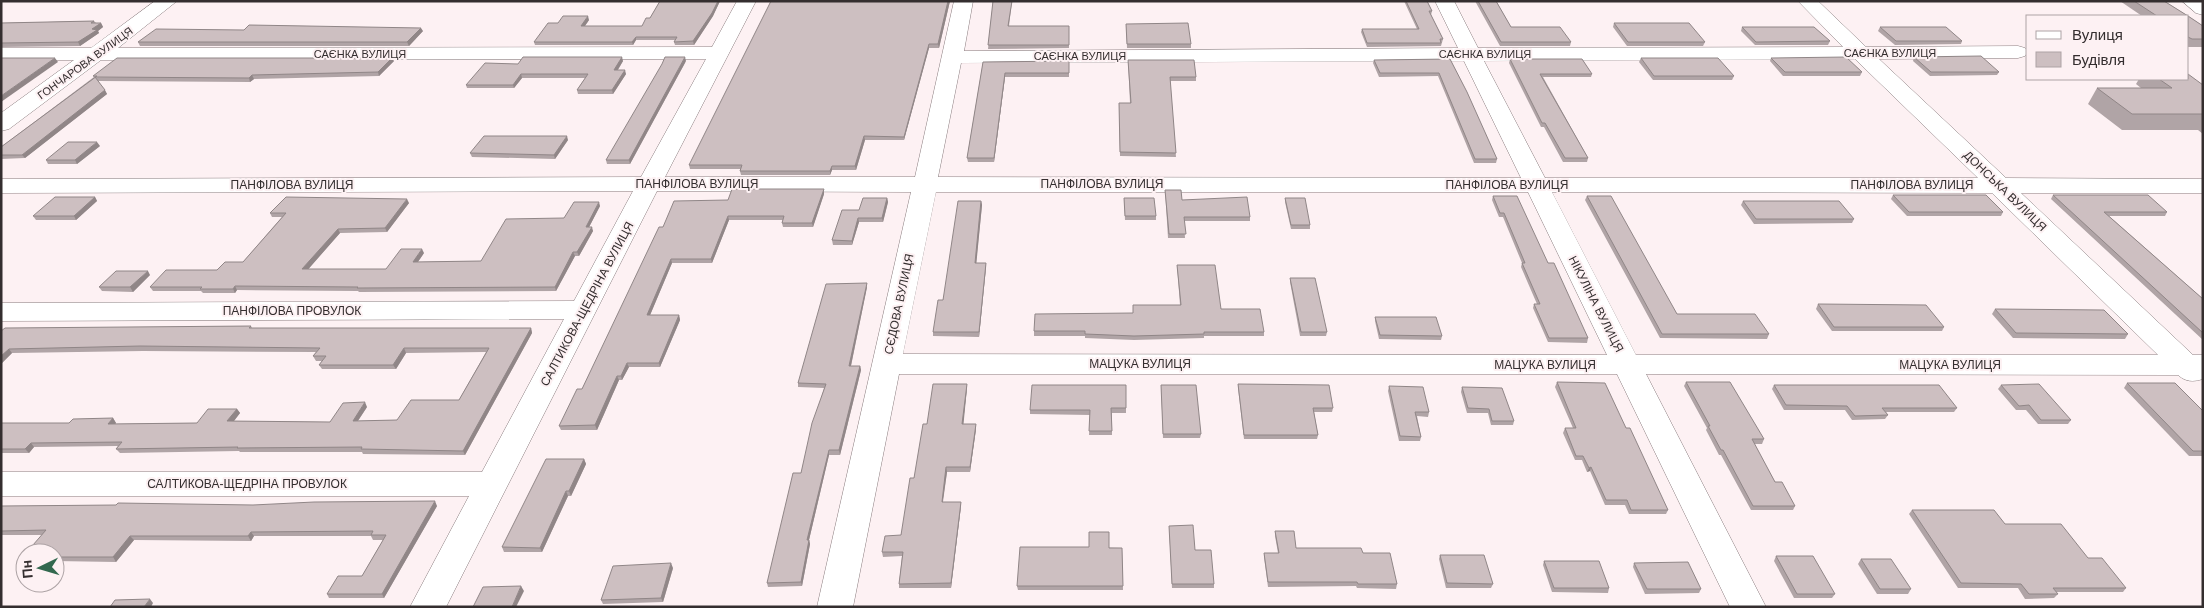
<svg xmlns="http://www.w3.org/2000/svg" width="2204" height="608" font-family="Helvetica,sans-serif">
  <rect width="100%" height="100%" fill="#fdf1f3"/>
  <g fill="none" stroke-linecap="round" stroke-linejoin="round">
    <defs>
      <g id="minor">
        <path d="M 155,1 L 177,1 L 118,48 L 712,47 L 737,1 L 756,1 L 665,177 L 915,177 L 954,1 L 973,1 L 964,51 L 1458,48 L 1435,1 L 1454,1 L 1478,48 L 1843,47 L 1798,1 L 1818,1 L 1866,47 L 2018,46 L 2025,48 L 2028,51 L 2025,56 L 2018,58 L 1879,59 L 2006,178 L 2203,179 L 2203,193 L 2021,193 L 2193,355 L 2203,355 L 2203,379 C 2193,382 2186,382 2178,375 L 1646,374 L 1766,607 L 1730,607 L 1617,374 L 899,374 L 853,607 L 817,607 L 911,192 L 657,191 L 446,607 L 410,607 L 469,496 L 1,496 L 1,472 L 482,472 L 564,319 L 1,321 L 1,303 L 574,301 L 633,191 L 1,193 L 1,179 L 641,177 L 706,59 L 101,60 L 9,129 L 1,131 L 1,113 L 74,60 L 1,60 L 1,48 L 91,48 ZM 1855,59 L 1978,178 L 1545,178 L 1484,61 ZM 1464,61 L 1521,178 L 938,177 L 961,63 ZM 936,192 L 1528,192 L 1607,355 L 903,354 ZM 1552,192 L 1992,193 L 2158,355 L 1636,355 Z"/>
        <path d="M 2182,1 L 2203,1 L 2203,15 L 2196,13 Z"/>
      </g>
    </defs>
    <use href="#minor" stroke="#897c7e" stroke-width="1"/>
    <use href="#minor" fill="#fff" fill-rule="evenodd"/>
  </g>
  <g fill="#b0a4a6">
    <path d="M 660,1 L 720,1 L 713,16 L 694,45 L 675,45 L 674,42 L 675,40 L 636,40 L 633,45 L 535,45 L 534,42 L 558,23 L 589,20 L 585,26 L 642,26 L 650,18 Z"/>
    <path d="M 950,1 L 939,48 L 929,48 L 904,140 L 865,140 L 856,170 L 832,170 L 830,175 L 741,175 L 740,171 L 740,169 L 690,169 L 689,165 Z"/>
    <path d="M 993,1 L 1012,1 L 1009,26 L 1069,26 L 1069,48 L 988,49 Z"/>
    <path d="M 1404,1 L 1427,1 L 1432,11 L 1431,15 L 1443,39 L 1441,46 L 1367,47 L 1361,32 L 1362,29 L 1417,29 Z"/>
    <path d="M 1475,1 L 1496,1 L 1511,27 L 1571,42 L 1570,46 L 1500,46 Z"/>
    <path d="M 2120,1 L 2164,1 L 2188,16 L 2142,16 Z"/>
    <path d="M 2188,16 L 2203,26 L 2203,47 L 2188,47 Z"/>
    <path d="M 94,21 L 96,23 L 101,23 L 103,27 L 98,31 L 99,33 L 80,46 L 1,47 L 1,23 Z"/>
    <path d="M 1614,23 L 1705,42 L 1703,46 L 1627,46 L 1613,27 Z"/>
    <path d="M 1126,24 L 1191,44 L 1191,48 L 1127,48 Z"/>
    <path d="M 1742,27 L 1830,41 L 1828,45 L 1755,45 L 1741,31 Z"/>
    <path d="M 1880,27 L 1962,41 L 1961,44 L 1895,45 L 1878,31 Z"/>
    <path d="M 244,30 L 423,31 L 409,46 L 140,46 L 138,42 Z"/>
    <path d="M 1914,57 L 1999,72 L 1997,75 L 1930,76 L 1913,61 Z"/>
    <path d="M 1641,58 L 1734,76 L 1732,80 L 1653,80 L 1639,62 Z"/>
    <path d="M 1771,58 L 1862,72 L 1860,76 L 1783,76 L 1770,61 Z"/>
    <path d="M 1450,59 L 1497,159 L 1496,163 L 1474,163 L 1438,76 L 1379,77 L 1373,63 L 1374,60 Z"/>
    <path d="M 1510,59 L 1592,74 L 1591,77 L 1543,77 L 1588,158 L 1587,162 L 1563,162 L 1544,127 L 1541,127 L 1509,63 Z"/>
    <path d="M 1128,60 L 1196,77 L 1196,81 L 1170,81 L 1176,157 L 1120,156 L 1119,103 L 1130,103 Z"/>
    <path d="M 394,61 L 379,76 L 254,79 L 250,82 L 98,81 L 107,94 L 25,158 L 1,159 L 1,147 L 94,77 L 93,76 Z"/>
    <path d="M 623,61 L 618,70 L 626,74 L 613,94 L 578,94 L 577,90 L 585,78 L 522,78 L 514,88 L 467,88 L 466,85 L 518,64 Z"/>
    <path d="M 686,61 L 630,164 L 607,164 L 606,160 Z"/>
    <path d="M 1069,61 L 1069,77 L 1005,77 L 994,162 L 968,162 L 967,158 L 983,62 Z"/>
    <path d="M 2139,79 L 2188,79 L 2203,85 L 2203,134 L 2198,130 L 2122,130 L 2088,104 L 2097,88 L 2141,88 L 2136,84 Z"/>
    <path d="M 568,140 L 555,159 L 472,157 L 470,153 Z"/>
    <path d="M 100,146 L 77,164 L 48,164 L 46,160 Z"/>
    <path d="M 1165,190 L 1182,200 L 1250,217 L 1250,221 L 1184,221 L 1185,238 L 1168,238 Z"/>
    <path d="M 824,194 L 813,227 L 783,227 L 782,223 L 783,220 L 729,220 L 712,263 L 672,263 L 650,315 L 679,315 L 680,320 L 660,367 L 629,367 L 622,380 L 619,380 L 597,430 L 561,430 L 559,426 L 582,389 L 663,227 Z"/>
    <path d="M 1893,195 L 2003,212 L 2001,216 L 1907,216 L 1891,199 Z"/>
    <path d="M 2053,195 L 2167,212 L 2165,216 L 2109,216 L 2203,299 L 2203,340 L 2051,199 Z"/>
    <path d="M 1493,196 L 1548,263 L 1588,338 L 1587,343 L 1548,342 L 1533,308 L 1534,304 L 1537,304 L 1521,267 L 1522,263 L 1503,217 L 1499,217 L 1492,200 Z"/>
    <path d="M 1587,196 L 1677,314 L 1769,334 L 1767,339 L 1660,338 L 1585,200 Z"/>
    <path d="M 95,197 L 97,201 L 76,220 L 36,220 L 33,216 Z"/>
    <path d="M 887,198 L 888,202 L 883,222 L 859,222 L 852,245 L 833,245 L 832,240 L 859,210 Z"/>
    <path d="M 1124,198 L 1156,216 L 1156,220 L 1125,220 Z"/>
    <path d="M 1285,198 L 1310,225 L 1310,229 L 1291,229 L 1285,202 Z"/>
    <path d="M 981,201 L 982,205 L 976,263 L 986,263 L 986,267 L 979,337 L 933,336 L 933,332 L 943,300 Z"/>
    <path d="M 1743,201 L 1854,219 L 1852,223 L 1754,224 L 1741,205 Z"/>
    <path d="M 409,203 L 387,232 L 340,233 L 308,269 L 386,269 L 424,253 L 418,262 L 481,261 L 564,218 L 600,206 L 589,227 L 593,231 L 579,256 L 575,256 L 556,291 L 359,292 L 358,291 L 237,290 L 235,293 L 203,293 L 201,291 L 153,291 L 150,287 L 217,270 L 243,262 L 282,217 L 272,217 L 270,213 Z"/>
    <path d="M 1177,265 L 1221,309 L 1264,332 L 1264,336 L 1204,336 L 1204,338 L 1134,340 L 1085,338 L 1085,336 L 1034,336 L 1034,331 L 1133,313 L 1180,305 Z"/>
    <path d="M 150,275 L 133,292 L 102,291 L 99,287 Z"/>
    <path d="M 1290,278 L 1327,332 L 1326,336 L 1300,336 L 1290,282 Z"/>
    <path d="M 867,287 L 851,366 L 860,366 L 861,370 L 840,455 L 829,455 L 809,540 L 810,544 L 802,586 L 768,587 L 767,583 L 801,473 L 824,388 L 798,387 L 798,383 Z"/>
    <path d="M 1818,304 L 1944,327 L 1942,331 L 1832,331 L 1816,309 Z"/>
    <path d="M 1995,309 L 2128,334 L 2125,339 L 2013,338 L 1992,314 Z"/>
    <path d="M 1375,317 L 1442,336 L 1441,340 L 1379,339 L 1375,321 Z"/>
    <path d="M 251,326 L 252,328 L 531,328 L 532,333 L 465,455 L 363,454 L 362,452 L 240,452 L 239,451 L 120,453 L 116,449 L 118,446 L 34,447 L 29,453 L 1,453 L 1,423 L 69,423 L 113,418 L 116,423 L 115,424 L 197,423 L 237,409 L 240,413 L 234,421 L 330,422 L 367,407 L 358,421 L 397,420 L 459,400 L 486,352 L 406,353 L 396,369 L 322,369 L 319,365 L 322,361 L 316,361 L 313,356 L 316,352 L 143,351 L 12,353 L 1,364 L 1,331 Z"/>
    <path d="M 1557,382 L 1626,428 L 1668,510 L 1666,514 L 1629,514 L 1625,505 L 1605,505 L 1590,471 L 1587,472 L 1582,460 L 1575,460 L 1563,433 L 1565,428 L 1573,428 L 1555,387 Z"/>
    <path d="M 1686,382 L 1764,439 L 1762,444 L 1754,444 L 1775,482 L 1795,506 L 1793,510 L 1751,510 L 1721,455 L 1719,455 L 1706,430 L 1707,428 L 1684,386 Z"/>
    <path d="M 2127,383 L 2203,411 L 2203,456 L 2189,456 L 2124,388 Z"/>
    <path d="M 967,384 L 967,388 L 963,424 L 976,424 L 976,429 L 970,472 L 947,472 L 943,502 L 961,502 L 961,506 L 951,588 L 899,588 L 899,584 L 902,556 L 883,557 L 882,552 L 901,535 L 914,478 L 927,424 Z"/>
    <path d="M 1238,384 L 1333,408 L 1332,412 L 1314,412 L 1318,435 L 1317,439 L 1244,439 L 1238,388 Z"/>
    <path d="M 1126,385 L 1126,413 L 1112,413 L 1112,435 L 1089,435 L 1090,415 L 1030,414 L 1030,410 Z"/>
    <path d="M 1161,385 L 1201,434 L 1200,438 L 1163,438 Z"/>
    <path d="M 1774,385 L 1957,408 L 1954,412 L 1886,412 L 1888,415 L 1885,419 L 1852,420 L 1845,410 L 1784,410 L 1772,389 Z"/>
    <path d="M 2001,385 L 2071,420 L 2068,424 L 2038,424 L 2026,410 L 2016,410 L 1998,389 Z"/>
    <path d="M 1389,386 L 1429,412 L 1428,417 L 1417,416 L 1421,437 L 1420,441 L 1399,441 L 1388,391 Z"/>
    <path d="M 1462,387 L 1514,421 L 1513,425 L 1491,425 L 1488,413 L 1467,413 L 1461,392 Z"/>
    <path d="M 584,459 L 586,464 L 571,496 L 568,496 L 542,552 L 504,552 L 502,547 Z"/>
    <path d="M 253,505 L 437,506 L 384,598 L 329,598 L 327,594 L 362,576 L 383,540 L 373,540 L 371,536 L 254,536 L 251,541 L 134,540 L 116,562 L 55,561 L 55,553 L 42,535 L 1,535 L 1,506 Z"/>
    <path d="M 1912,510 L 2005,524 L 2088,558 L 2126,588 L 2123,592 L 2056,592 L 2058,594 L 2054,598 L 2025,599 L 2018,588 L 1958,588 L 1909,514 Z"/>
    <path d="M 1169,526 L 1195,550 L 1214,584 L 1214,588 L 1172,588 Z"/>
    <path d="M 1275,531 L 1296,548 L 1363,553 L 1397,584 L 1396,589 L 1357,588 L 1356,586 L 1268,587 L 1264,557 L 1264,553 L 1278,553 L 1275,536 Z"/>
    <path d="M 1089,547 L 1122,548 L 1123,590 L 1018,590 L 1017,586 Z"/>
    <path d="M 1440,555 L 1493,584 L 1491,588 L 1446,588 L 1439,559 Z"/>
    <path d="M 1776,556 L 1835,594 L 1832,598 L 1794,598 L 1774,561 Z"/>
    <path d="M 1861,559 L 1911,589 L 1908,594 L 1877,594 L 1858,564 Z"/>
    <path d="M 1544,561 L 1609,588 L 1608,593 L 1552,592 L 1543,565 Z"/>
    <path d="M 1634,563 L 1701,589 L 1699,593 L 1645,594 L 1633,567 Z"/>
    <path d="M 673,568 L 663,602 L 603,604 L 601,600 Z"/>
  </g>
  <g fill="#908687">
    <path d="M 718,1 L 720,1 L 713,16 L 694,45 L 693,41 Z"/>
    <path d="M 948,1 L 950,1 L 939,48 L 938,44 Z"/>
    <path d="M 588,16 L 589,20 L 582,30 L 581,26 Z"/>
    <path d="M 101,23 L 103,27 L 98,31 L 99,33 L 80,46 L 78,42 L 92,29 Z"/>
    <path d="M 421,28 L 423,31 L 409,46 L 407,42 Z"/>
    <path d="M 636,37 L 636,40 L 633,45 L 632,42 Z"/>
    <path d="M 929,44 L 929,48 L 904,140 L 904,137 Z"/>
    <path d="M 622,57 L 623,61 L 615,74 L 614,70 Z"/>
    <path d="M 685,57 L 686,61 L 630,164 L 629,160 Z"/>
    <path d="M 55,58 L 58,62 L 1,102 L 1,96 Z"/>
    <path d="M 392,58 L 394,61 L 379,76 L 378,72 Z"/>
    <path d="M 625,70 L 626,74 L 613,94 L 612,90 Z"/>
    <path d="M 1005,73 L 1005,77 L 994,162 L 994,158 Z"/>
    <path d="M 521,74 L 522,78 L 514,88 L 513,85 Z"/>
    <path d="M 252,75 L 254,79 L 250,82 L 249,78 Z"/>
    <path d="M 105,90 L 107,94 L 25,158 L 22,155 Z"/>
    <path d="M 567,136 L 568,140 L 555,159 L 554,155 Z"/>
    <path d="M 864,136 L 865,140 L 856,170 L 855,166 Z"/>
    <path d="M 97,142 L 100,146 L 77,164 L 75,160 Z"/>
    <path d="M 832,166 L 832,170 L 830,175 L 830,171 Z"/>
    <path d="M 824,189 L 824,194 L 813,227 L 812,223 Z"/>
    <path d="M 95,197 L 97,201 L 76,220 L 74,216 Z"/>
    <path d="M 887,198 L 888,202 L 883,222 L 882,218 Z"/>
    <path d="M 407,199 L 409,203 L 387,232 L 385,228 Z"/>
    <path d="M 981,201 L 982,205 L 976,267 L 975,263 Z"/>
    <path d="M 599,202 L 600,206 L 587,231 L 586,227 Z"/>
    <path d="M 728,216 L 729,220 L 712,263 L 711,259 Z"/>
    <path d="M 858,218 L 859,222 L 852,245 L 852,241 Z"/>
    <path d="M 592,227 L 593,231 L 579,256 L 577,252 Z"/>
    <path d="M 338,229 L 340,233 L 305,273 L 302,269 Z"/>
    <path d="M 422,249 L 424,253 L 415,266 L 413,262 Z"/>
    <path d="M 573,252 L 575,256 L 556,291 L 555,287 Z"/>
    <path d="M 671,259 L 672,263 L 648,320 L 647,315 Z"/>
    <path d="M 986,263 L 986,267 L 979,337 L 979,332 Z"/>
    <path d="M 148,271 L 150,275 L 133,292 L 130,287 Z"/>
    <path d="M 867,283 L 867,287 L 850,370 L 849,366 Z"/>
    <path d="M 235,286 L 237,290 L 235,293 L 233,289 Z"/>
    <path d="M 679,315 L 680,320 L 660,367 L 659,363 Z"/>
    <path d="M 531,328 L 532,333 L 465,455 L 463,451 Z"/>
    <path d="M 404,348 L 406,353 L 396,369 L 393,365 Z"/>
    <path d="M 9,349 L 12,353 L 1,364 L 1,356 Z"/>
    <path d="M 627,363 L 629,367 L 622,380 L 621,376 Z"/>
    <path d="M 860,366 L 861,370 L 840,455 L 839,450 Z"/>
    <path d="M 617,376 L 619,380 L 597,430 L 595,425 Z"/>
    <path d="M 967,384 L 967,388 L 963,429 L 962,424 Z"/>
    <path d="M 365,402 L 367,407 L 355,425 L 353,421 Z"/>
    <path d="M 237,409 L 240,413 L 230,426 L 227,421 Z"/>
    <path d="M 113,418 L 116,423 L 112,428 L 108,424 Z"/>
    <path d="M 976,424 L 976,429 L 970,472 L 970,467 Z"/>
    <path d="M 31,443 L 34,447 L 29,453 L 25,449 Z"/>
    <path d="M 829,450 L 829,455 L 809,540 L 810,544 L 802,586 L 801,582 L 807,540 Z"/>
    <path d="M 584,459 L 586,464 L 571,496 L 569,491 Z"/>
    <path d="M 946,467 L 947,472 L 942,506 L 942,502 Z"/>
    <path d="M 1591,467 L 1590,471 L 1587,472 L 1589,468 Z"/>
    <path d="M 566,491 L 568,496 L 542,552 L 540,548 Z"/>
    <path d="M 435,501 L 437,506 L 384,598 L 382,594 Z"/>
    <path d="M 961,502 L 961,506 L 951,588 L 951,583 Z"/>
    <path d="M 251,532 L 254,536 L 251,541 L 248,536 Z"/>
    <path d="M 130,536 L 134,540 L 116,562 L 113,557 Z"/>
    <path d="M 671,563 L 673,568 L 663,602 L 661,598 Z"/>
    <path d="M 521,586 L 524,591 L 516,607 L 512,607 Z"/>
    <path d="M 150,599 L 153,603 L 151,607 L 144,607 Z"/>
  </g>
  <g fill="#cdbfc1" stroke="#908687">
    <path d="M 660,1 L 718,1 L 712,13 L 693,41 L 674,42 L 677,37 L 636,37 L 632,42 L 534,42 L 548,23 L 558,23 L 563,16 L 588,16 L 581,26 L 642,26 L 646,18 L 650,18 Z"/>
    <path d="M 771,1 L 948,1 L 938,44 L 929,44 L 904,137 L 864,136 L 855,166 L 832,166 L 830,171 L 740,171 L 742,165 L 689,165 Z"/>
    <path d="M 993,1 L 1012,1 L 1008,26 L 1069,26 L 1069,45 L 988,45 Z"/>
    <path d="M 1406,1 L 1427,1 L 1432,11 L 1429,11 L 1443,39 L 1440,39 L 1441,43 L 1367,43 L 1362,29 L 1419,29 Z"/>
    <path d="M 1478,1 L 1496,1 L 1511,27 L 1560,27 L 1571,42 L 1501,42 Z"/>
    <path d="M 2134,1 L 2164,1 L 2188,16 L 2157,16 Z"/>
    <path d="M 2188,16 L 2203,26 L 2203,39 L 2192,39 L 2188,37 Z"/>
    <path d="M 94,21 L 91,23 L 101,23 L 92,29 L 97,30 L 78,42 L 1,43 L 1,23 Z"/>
    <path d="M 1188,23 L 1191,44 L 1127,44 L 1126,24 Z"/>
    <path d="M 1614,23 L 1689,23 L 1705,42 L 1628,42 Z"/>
    <path d="M 249,25 L 421,28 L 407,42 L 138,42 L 156,29 L 244,30 Z"/>
    <path d="M 1742,27 L 1814,27 L 1830,41 L 1756,42 Z"/>
    <path d="M 1880,27 L 1946,27 L 1962,41 L 1896,41 Z"/>
    <path d="M 1981,56 L 1999,72 L 1931,72 L 1914,57 Z"/>
    <path d="M 523,57 L 622,57 L 614,70 L 625,70 L 612,90 L 577,90 L 588,74 L 521,74 L 513,85 L 466,85 L 485,63 L 518,64 Z"/>
    <path d="M 665,57 L 685,57 L 629,160 L 606,160 L 662,64 Z"/>
    <path d="M 1846,57 L 1862,72 L 1785,72 L 1771,58 Z"/>
    <path d="M 1,58 L 55,58 L 1,96 Z"/>
    <path d="M 117,58 L 392,58 L 378,72 L 252,75 L 249,78 L 95,77 L 105,90 L 22,155 L 1,155 L 1,147 L 97,76 L 93,76 Z"/>
    <path d="M 1641,58 L 1718,58 L 1734,76 L 1654,76 Z"/>
    <path d="M 1450,59 L 1467,92 L 1497,159 L 1475,159 L 1439,73 L 1380,73 L 1374,60 Z"/>
    <path d="M 1510,59 L 1582,59 L 1592,74 L 1540,74 L 1588,158 L 1565,158 L 1545,123 L 1542,123 Z"/>
    <path d="M 1128,60 L 1194,60 L 1196,77 L 1170,77 L 1176,153 L 1120,152 L 1119,103 L 1131,103 Z"/>
    <path d="M 1069,61 L 1069,73 L 1005,73 L 994,158 L 967,158 L 983,62 Z"/>
    <path d="M 2188,74 L 2203,85 L 2203,114 L 2132,114 L 2097,88 L 2172,88 L 2159,79 L 2188,79 Z"/>
    <path d="M 484,136 L 567,136 L 554,155 L 470,153 Z"/>
    <path d="M 68,142 L 97,142 L 75,160 L 46,160 Z"/>
    <path d="M 732,189 L 824,189 L 812,223 L 782,223 L 784,216 L 728,216 L 711,259 L 671,259 L 647,315 L 679,315 L 659,363 L 627,363 L 621,376 L 617,376 L 595,425 L 559,426 L 577,389 L 582,389 L 659,227 L 663,227 L 674,201 L 728,200 Z"/>
    <path d="M 1165,190 L 1181,190 L 1182,200 L 1247,197 L 1250,217 L 1184,217 L 1186,234 L 1169,234 Z"/>
    <path d="M 1893,195 L 1986,195 L 2003,212 L 1909,212 Z"/>
    <path d="M 2053,195 L 2148,195 L 2167,212 L 2104,212 L 2203,299 L 2203,333 Z"/>
    <path d="M 1493,196 L 1517,196 L 1548,263 L 1554,263 L 1588,338 L 1549,338 L 1534,304 L 1540,304 L 1522,263 L 1525,263 L 1504,213 L 1500,213 Z"/>
    <path d="M 1587,196 L 1611,196 L 1677,314 L 1755,314 L 1769,334 L 1662,334 Z"/>
    <path d="M 55,197 L 95,197 L 74,216 L 33,216 Z"/>
    <path d="M 286,197 L 407,199 L 385,228 L 338,229 L 302,269 L 386,269 L 401,249 L 422,249 L 413,262 L 481,261 L 506,219 L 564,218 L 574,202 L 599,202 L 586,227 L 592,227 L 577,252 L 573,252 L 555,287 L 357,288 L 358,287 L 235,286 L 233,289 L 200,289 L 202,287 L 150,287 L 166,270 L 217,270 L 225,262 L 243,262 L 286,213 L 270,213 Z"/>
    <path d="M 863,198 L 887,198 L 882,218 L 858,218 L 852,241 L 832,240 L 842,210 L 859,210 Z"/>
    <path d="M 1124,198 L 1154,198 L 1156,216 L 1125,216 Z"/>
    <path d="M 1285,198 L 1305,198 L 1310,225 L 1291,225 Z"/>
    <path d="M 958,201 L 981,201 L 975,263 L 986,263 L 979,332 L 933,332 L 938,300 L 943,300 Z"/>
    <path d="M 1743,201 L 1839,201 L 1854,219 L 1756,219 Z"/>
    <path d="M 1177,265 L 1215,265 L 1221,309 L 1260,309 L 1264,332 L 1204,332 L 1204,334 L 1134,336 L 1085,334 L 1085,331 L 1034,331 L 1035,314 L 1133,313 L 1133,305 L 1181,305 Z"/>
    <path d="M 116,271 L 148,271 L 130,287 L 99,287 Z"/>
    <path d="M 1290,278 L 1315,278 L 1327,332 L 1301,332 Z"/>
    <path d="M 867,283 L 849,366 L 860,366 L 839,450 L 829,450 L 807,540 L 809,540 L 801,582 L 767,583 L 793,473 L 801,473 L 812,423 L 826,384 L 798,383 L 826,284 Z"/>
    <path d="M 1818,304 L 1926,305 L 1944,327 L 1834,327 Z"/>
    <path d="M 1995,309 L 2104,310 L 2128,334 L 2016,333 Z"/>
    <path d="M 1375,317 L 1436,317 L 1442,336 L 1380,335 Z"/>
    <path d="M 251,326 L 249,328 L 531,328 L 463,451 L 361,449 L 362,447 L 237,448 L 238,447 L 116,449 L 122,442 L 31,443 L 25,449 L 1,449 L 1,423 L 69,423 L 73,419 L 113,418 L 108,424 L 197,423 L 208,409 L 237,409 L 227,421 L 330,422 L 343,403 L 365,402 L 353,421 L 397,420 L 411,400 L 459,400 L 489,348 L 404,348 L 393,365 L 319,365 L 326,356 L 313,356 L 320,348 L 140,346 L 9,349 L 1,356 L 1,331 L 5,328 Z"/>
    <path d="M 1557,382 L 1605,383 L 1626,428 L 1630,428 L 1668,510 L 1631,510 L 1627,500 L 1606,500 L 1591,467 L 1589,468 L 1583,456 L 1576,456 L 1565,428 L 1576,428 Z"/>
    <path d="M 1686,382 L 1730,382 L 1764,439 L 1752,439 L 1775,482 L 1782,482 L 1795,506 L 1753,506 L 1723,450 L 1721,450 L 1708,426 L 1710,426 Z"/>
    <path d="M 2127,383 L 2175,383 L 2203,411 L 2203,451 L 2193,451 Z"/>
    <path d="M 933,384 L 967,384 L 962,424 L 976,424 L 970,467 L 946,467 L 942,502 L 961,502 L 951,583 L 899,584 L 903,552 L 882,552 L 885,536 L 901,535 L 910,478 L 914,478 L 923,424 L 927,424 Z"/>
    <path d="M 1238,384 L 1329,385 L 1333,408 L 1313,408 L 1318,435 L 1244,435 Z"/>
    <path d="M 2039,384 L 2071,420 L 2041,420 L 2029,405 L 2019,406 L 2001,385 Z"/>
    <path d="M 1032,385 L 1126,385 L 1126,408 L 1111,408 L 1112,431 L 1089,431 L 1090,410 L 1030,410 Z"/>
    <path d="M 1161,385 L 1196,385 L 1201,434 L 1163,434 Z"/>
    <path d="M 1774,385 L 1939,385 L 1957,408 L 1882,408 L 1888,415 L 1855,416 L 1847,406 L 1786,405 Z"/>
    <path d="M 1389,386 L 1423,387 L 1429,412 L 1415,412 L 1421,437 L 1400,436 Z"/>
    <path d="M 1462,387 L 1502,388 L 1514,421 L 1492,421 L 1489,409 L 1468,408 Z"/>
    <path d="M 546,459 L 584,459 L 569,491 L 566,491 L 540,548 L 502,547 Z"/>
    <path d="M 435,501 L 382,594 L 327,594 L 338,576 L 362,576 L 386,535 L 371,535 L 373,531 L 251,532 L 248,536 L 130,536 L 113,557 L 55,557 L 55,553 L 26,553 L 46,530 L 1,531 L 1,506 L 116,505 L 118,503 L 253,505 L 314,502 Z"/>
    <path d="M 1912,510 L 1994,510 L 2005,524 L 2061,524 L 2088,558 L 2102,558 L 2126,588 L 2053,588 L 2058,594 L 2029,594 L 2021,584 L 1961,583 Z"/>
    <path d="M 1193,525 L 1195,550 L 1211,550 L 1214,584 L 1172,584 L 1169,526 Z"/>
    <path d="M 1275,531 L 1294,531 L 1296,548 L 1361,548 L 1363,553 L 1390,553 L 1397,584 L 1358,584 L 1357,582 L 1268,582 L 1264,553 L 1279,553 Z"/>
    <path d="M 1089,532 L 1109,532 L 1109,548 L 1122,548 L 1123,586 L 1017,586 L 1020,547 L 1089,547 Z"/>
    <path d="M 1440,555 L 1484,555 L 1493,584 L 1447,583 Z"/>
    <path d="M 1776,556 L 1813,556 L 1835,594 L 1797,594 Z"/>
    <path d="M 1861,559 L 1891,559 L 1911,589 L 1880,589 Z"/>
    <path d="M 1544,561 L 1599,561 L 1609,588 L 1554,588 Z"/>
    <path d="M 1688,562 L 1701,589 L 1647,589 L 1634,563 Z"/>
    <path d="M 671,563 L 661,598 L 601,600 L 613,566 Z"/>
    <path d="M 521,586 L 512,607 L 473,607 L 483,587 Z"/>
    <path d="M 150,599 L 144,607 L 110,607 L 115,600 Z"/>
  </g>
  <g text-anchor="middle" dominant-baseline="central" stroke-width="4" stroke-linejoin="round" paint-order="stroke">
    <g font-size="11" fill="#342e2f" stroke="#fdf1f3">
      <text x="1890" y="53">САЄНКА ВУЛИЦЯ</text>
      <text x="360" y="54">САЄНКА ВУЛИЦЯ</text>
      <text x="1485" y="54">САЄНКА ВУЛИЦЯ</text>
      <text x="1080" y="56">САЄНКА ВУЛИЦЯ</text>
      <text transform="translate(85 63) rotate(-36)">ГОНЧАРОВА ВУЛИЦЯ</text>
    </g>
    <g font-size="12" fill="#342e2f" stroke="#fdf1f3">
      <text x="697" y="184">ПАНФІЛОВА ВУЛИЦЯ</text>
      <text x="1102" y="184">ПАНФІЛОВА ВУЛИЦЯ</text>
      <text x="292" y="185">ПАНФІЛОВА ВУЛИЦЯ</text>
      <text x="1507" y="185">ПАНФІЛОВА ВУЛИЦЯ</text>
      <text x="1912" y="185">ПАНФІЛОВА ВУЛИЦЯ</text>
      <text transform="translate(2005 191) rotate(44)">ДОНСЬКА ВУЛИЦЯ</text>
      <text transform="translate(587 304) rotate(-62)">САЛТИКОВА-ЩЕДРІНА ВУЛИЦЯ</text>
      <text transform="translate(899 304) rotate(-78)">СЄДОВА ВУЛИЦЯ</text>
      <text transform="translate(1596 304) rotate(63)">НІКУЛІНА ВУЛИЦЯ</text>
      <text x="292" y="311">ПАНФІЛОВА ПРОВУЛОК</text>
      <text x="1140" y="364">МАЦУКА ВУЛИЦЯ</text>
      <text x="1545" y="365">МАЦУКА ВУЛИЦЯ</text>
      <text x="1950" y="365">МАЦУКА ВУЛИЦЯ</text>
      <text x="247" y="484">САЛТИКОВА-ЩЕДРІНА ПРОВУЛОК</text>
    </g>
  </g>
  <rect width="2204" height="608" fill="none" stroke="#342e2f" stroke-width="5"/>
  <rect x="2026" y="15" width="162" height="65" fill="#fdf1f3" stroke="#ada3a5"/>
  <rect x="2036" y="31" width="25" height="8" fill="#ffffff" stroke="#ada3a5"/>
  <text x="2072" y="40" font-size="15" fill="#342e2f">Вулиця</text>
  <rect x="2036" y="52" width="25" height="15" fill="#cdbfc1" stroke="#ada3a5"/>
  <text x="2072" y="65" font-size="15" fill="#342e2f">Будівля</text>
  <g transform="translate(40 568) rotate(265)"><circle r="24" fill="#fdf1f3" stroke="#ada3a5"/>
  <path d="M0-4L9 19L0 12L-9 19Z" fill="#32684e"/>
  <text y="-8" font-size="14" font-weight="bold" text-anchor="middle" fill="#342e2f">Пн</text>
  </g>
</svg>
